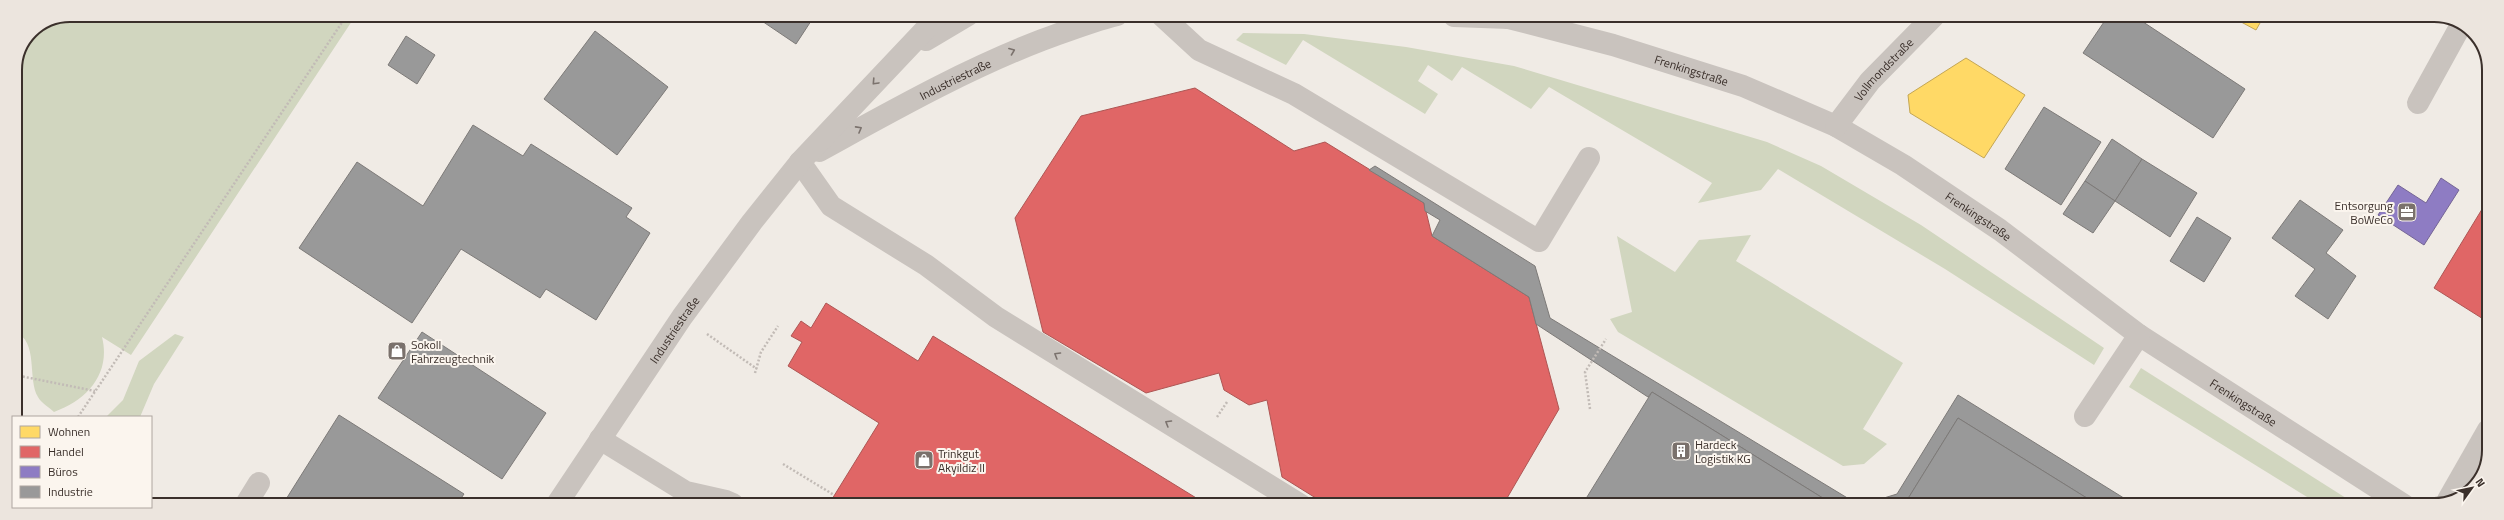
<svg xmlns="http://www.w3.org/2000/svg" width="2504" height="520" font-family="'Titillium Web',sans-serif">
  <rect width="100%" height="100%" fill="#f0ebe5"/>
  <g fill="#d1d6bf">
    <path d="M 70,15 L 356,15 L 131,355 L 102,337 C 111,373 88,400 54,412 C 50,408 41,403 38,397 C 27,379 39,341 15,332 L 15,69 L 31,31 Z"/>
    <path d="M 1243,33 L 1304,34 L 1406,47 L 1514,66 L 1767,142 L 1821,166 L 1921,225 L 2104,348 L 2094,365 L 1945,269 L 1778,169 L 1761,190 L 1698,203 L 1712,183 L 1549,87 L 1531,109 L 1462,67 L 1452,81 L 1428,65 L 1418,81 L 1438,94 L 1425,114 L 1303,40 L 1286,65 L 1236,40 Z"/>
    <path d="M 1751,235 L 1736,261 L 1903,363 L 1863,429 L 1887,444 L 1864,464 L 1843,466 L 1618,332 L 1610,319 L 1632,312 L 1617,236 L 1675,272 L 1699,240 Z"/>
    <path d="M 175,334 L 184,337 L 154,384 L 140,417 L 106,417 L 123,400 L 139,361 Z"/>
    <path d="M 2141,368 L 2357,505 L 2320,505 L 2129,387 Z"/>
  </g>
  <g fill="#ffd966" stroke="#c4a654">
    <path d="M 1861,16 L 1874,16 L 1868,22 Z"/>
    <path d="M 2230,16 L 2264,16 L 2256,30 Z"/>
    <path d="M 1966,58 L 2025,95 L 1984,158 L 1910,113 L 1908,95 Z"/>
  </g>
  <g fill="#e06666" stroke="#ae5654">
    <path d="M 1195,88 L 1294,151 L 1325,142 L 1424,203 L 1432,236 L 1529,297 L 1559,409 L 1503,505 L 1327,505 L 1282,477 L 1267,400 L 1249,405 L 1224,390 L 1219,373 L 1146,393 L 1043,332 L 1015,218 L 1081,116 Z"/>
    <path d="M 2487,201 L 2489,202 L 2488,322 L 2434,288 Z"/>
    <path d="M 826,303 L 918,361 L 933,336 L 1206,504 L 981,504 L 970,498 L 965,504 L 829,504 L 879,423 L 788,366 L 802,342 L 791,336 L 801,321 L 811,328 Z"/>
  </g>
  <path fill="#8e7cc3" stroke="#756595" d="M 2441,178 L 2459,190 L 2424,245 L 2378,215 L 2398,185 L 2426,203 Z"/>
  <g fill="#999" stroke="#7d7a78">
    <path d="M 753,15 L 815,15 L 796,44 Z"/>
    <path d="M 2108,16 L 2134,16 L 2245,89 L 2213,138 L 2083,53 Z"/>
    <path d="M 595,31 L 668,87 L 617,155 L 544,99 Z"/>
    <path d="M 406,36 L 435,55 L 417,84 L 388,65 Z"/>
    <path d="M 2044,107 L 2101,142 L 2061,205 L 2005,169 Z"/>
    <path d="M 473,125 L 523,156 L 531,144 L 632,208 L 626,217 L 650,233 L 596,320 L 546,289 L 540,298 L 461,249 L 412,323 L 299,248 L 357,162 L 423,206 Z"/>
    <path d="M 2112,139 L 2142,159 L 2115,201 L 2085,181 Z"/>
    <path d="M 2142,159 L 2197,193 L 2170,237 L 2115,201 Z"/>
    <path d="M 1375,166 L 1535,266 L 1550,318 L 1859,505 L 1834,505 L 1652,392 L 1648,397 L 1536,324 L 1529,297 L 1432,236 L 1440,220 L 1425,211 L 1424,203 L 1369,170 Z"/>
    <path d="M 2085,181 L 2115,201 L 2093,233 L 2063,214 Z"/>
    <path d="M 2300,200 L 2343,230 L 2326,253 L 2356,276 L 2328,319 L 2295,296 L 2315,269 L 2272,238 Z"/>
    <path d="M 2197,217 L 2231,238 L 2204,282 L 2170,261 Z"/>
    <path d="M 422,332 L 546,413 L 502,479 L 378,398 Z"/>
    <path d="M 1652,392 L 1834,505 L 1582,505 Z"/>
    <path d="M 1958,395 L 2135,505 L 2098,505 L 1958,418 L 1904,505 L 1861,505 L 1897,494 Z"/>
    <path d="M 339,415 L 464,494 L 457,504 L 283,504 Z"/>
    <path d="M 1958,418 L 2098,505 L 1904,505 Z"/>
  </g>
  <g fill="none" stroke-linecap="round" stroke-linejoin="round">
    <g stroke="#c2bbb6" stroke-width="2.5" stroke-dasharray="2 2" stroke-linecap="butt">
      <path d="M 707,334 L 757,369"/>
      <path d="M 755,373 L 761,352 L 778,326"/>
      <path d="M 15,375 L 95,391"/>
      <path d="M 1590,409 L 1585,372 L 1606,339"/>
      <path d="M 78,417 L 347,15"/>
      <path d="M 1217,417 L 1227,402"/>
      <path d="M 783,464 L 834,495"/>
    </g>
    <g stroke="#c9c3be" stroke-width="22">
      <path d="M 1161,15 L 1199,50 L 1294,94 L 1539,241 L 1589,158"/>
      <path d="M 1454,16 L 1509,18"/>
      <path id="s1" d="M 1501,16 L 1613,45 L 1743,86 L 1836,126 L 1903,165 L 2000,230 L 2139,335 L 2404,505"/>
      <path d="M 926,40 L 968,15"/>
      <path d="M 2418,103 L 2461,25"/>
      <path id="s2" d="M 1836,126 L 1870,81 L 1934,16"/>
      <path id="s3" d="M 819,151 C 892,111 964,70 1042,40 C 1067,31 1092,21 1117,15"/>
      <path d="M 800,162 L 831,206 L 926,265 L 996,317 L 1301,505"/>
      <path d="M 2085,416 L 2139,335"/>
      <path d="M 600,439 L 686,492 L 726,501 L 733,504"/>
      <path d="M 2448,500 L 2488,430"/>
      <path d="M 246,504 L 259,483"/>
      <path id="s4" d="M 557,504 L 682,317 L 752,222 L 800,162 L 939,15"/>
    </g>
  </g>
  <defs><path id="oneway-chevron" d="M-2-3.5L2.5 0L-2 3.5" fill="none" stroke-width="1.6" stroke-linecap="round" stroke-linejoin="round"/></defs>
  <g stroke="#7b726d">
    <use href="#oneway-chevron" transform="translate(1012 51) rotate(-21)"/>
    <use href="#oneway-chevron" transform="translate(875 82) rotate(133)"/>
    <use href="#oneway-chevron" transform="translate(859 129) rotate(-29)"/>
    <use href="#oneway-chevron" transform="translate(1057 355) rotate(-149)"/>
    <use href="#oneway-chevron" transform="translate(1168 423) rotate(-149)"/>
  </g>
  <defs>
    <symbol id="office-square" viewBox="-11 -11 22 22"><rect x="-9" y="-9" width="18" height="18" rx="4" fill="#7a716c" stroke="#fbf5ee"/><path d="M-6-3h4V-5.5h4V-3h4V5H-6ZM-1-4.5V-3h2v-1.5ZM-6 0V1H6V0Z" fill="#fff"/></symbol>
    <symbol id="shop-square" viewBox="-11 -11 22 22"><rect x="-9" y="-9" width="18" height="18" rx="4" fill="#7a716c" stroke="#fbf5ee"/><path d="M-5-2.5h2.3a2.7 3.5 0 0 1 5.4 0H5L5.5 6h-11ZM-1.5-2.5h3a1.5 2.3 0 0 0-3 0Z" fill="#fff"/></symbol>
    <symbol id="building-square" viewBox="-11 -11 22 22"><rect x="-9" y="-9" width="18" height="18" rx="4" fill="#7a716c" stroke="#fbf5ee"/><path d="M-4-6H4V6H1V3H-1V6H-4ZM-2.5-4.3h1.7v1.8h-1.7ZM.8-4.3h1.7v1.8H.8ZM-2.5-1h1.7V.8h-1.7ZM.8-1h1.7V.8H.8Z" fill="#fff"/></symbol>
  </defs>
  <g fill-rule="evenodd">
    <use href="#office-square" x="2396" y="201" width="22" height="22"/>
    <use href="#shop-square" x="386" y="340" width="22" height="22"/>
    <use href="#building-square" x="1670" y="440" width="22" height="22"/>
    <use href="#shop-square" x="913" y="449" width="22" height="22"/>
  </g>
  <g text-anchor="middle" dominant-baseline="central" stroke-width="4" stroke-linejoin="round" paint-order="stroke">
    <g font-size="12" fill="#3b302b" stroke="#fbf5ee">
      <text stroke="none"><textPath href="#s2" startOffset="74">Vollmondstraße</textPath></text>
      <text stroke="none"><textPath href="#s1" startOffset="198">Frenkingstraße</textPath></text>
      <text stroke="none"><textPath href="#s3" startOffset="154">Industriestraße</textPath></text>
      <text stroke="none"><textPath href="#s1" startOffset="522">Frenkingstraße</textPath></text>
      <text stroke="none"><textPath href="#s4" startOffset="210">Industriestraße</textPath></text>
      <text stroke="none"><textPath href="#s1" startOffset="846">Frenkingstraße</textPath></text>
    </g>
    <g font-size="12" fill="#3b302b" stroke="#fbf5ee" text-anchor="start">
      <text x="2393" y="205" text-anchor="end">Entsorgung<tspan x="2393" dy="14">BoWeCo</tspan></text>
      <text x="411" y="344">Sokoll<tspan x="411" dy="14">Fahrzeugtechnik</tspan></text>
      <text x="1695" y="444">Hardeck<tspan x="1695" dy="14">Logistik KG</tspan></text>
      <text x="938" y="453">Trinkgut<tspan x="938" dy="14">Akyildiz II</tspan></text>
    </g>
  </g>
  <path d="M0 0H2504V520H0ZM70 22H2434A48 48 0 0 1 2482 70V450A48 48 0 0 1 2434 498H70A48 48 0 0 1 22 450V70A48 48 0 0 1 70 22Z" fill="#ece5de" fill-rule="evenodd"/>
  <path fill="none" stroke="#3b302b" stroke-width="2" d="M70 22H2434A48 48 0 0 1 2482 70V450A48 48 0 0 1 2434 498H70A48 48 0 0 1 22 450V70A48 48 0 0 1 70 22Z"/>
  <rect x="12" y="416" width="140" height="92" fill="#fbf5ee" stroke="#aea6a0"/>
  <rect x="20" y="426" width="20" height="12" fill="#ffd966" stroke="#aea6a0"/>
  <text x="48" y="436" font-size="12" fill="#3b302b">Wohnen</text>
  <rect x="20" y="446" width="20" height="12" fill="#e06666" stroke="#aea6a0"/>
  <text x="48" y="456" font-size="12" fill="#3b302b">Handel</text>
  <rect x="20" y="466" width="20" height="12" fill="#8e7cc3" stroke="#aea6a0"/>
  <text x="48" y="476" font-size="12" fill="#3b302b">Büros</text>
  <rect x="20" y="486" width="20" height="12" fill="#999999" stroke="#aea6a0"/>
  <text x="48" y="496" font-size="12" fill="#3b302b">Industrie</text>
  <g transform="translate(2472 488) rotate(57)" stroke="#fbf5ee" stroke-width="3" paint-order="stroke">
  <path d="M0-3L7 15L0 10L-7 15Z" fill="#3b302b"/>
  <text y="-6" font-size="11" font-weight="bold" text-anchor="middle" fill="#3b302b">N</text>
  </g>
</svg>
